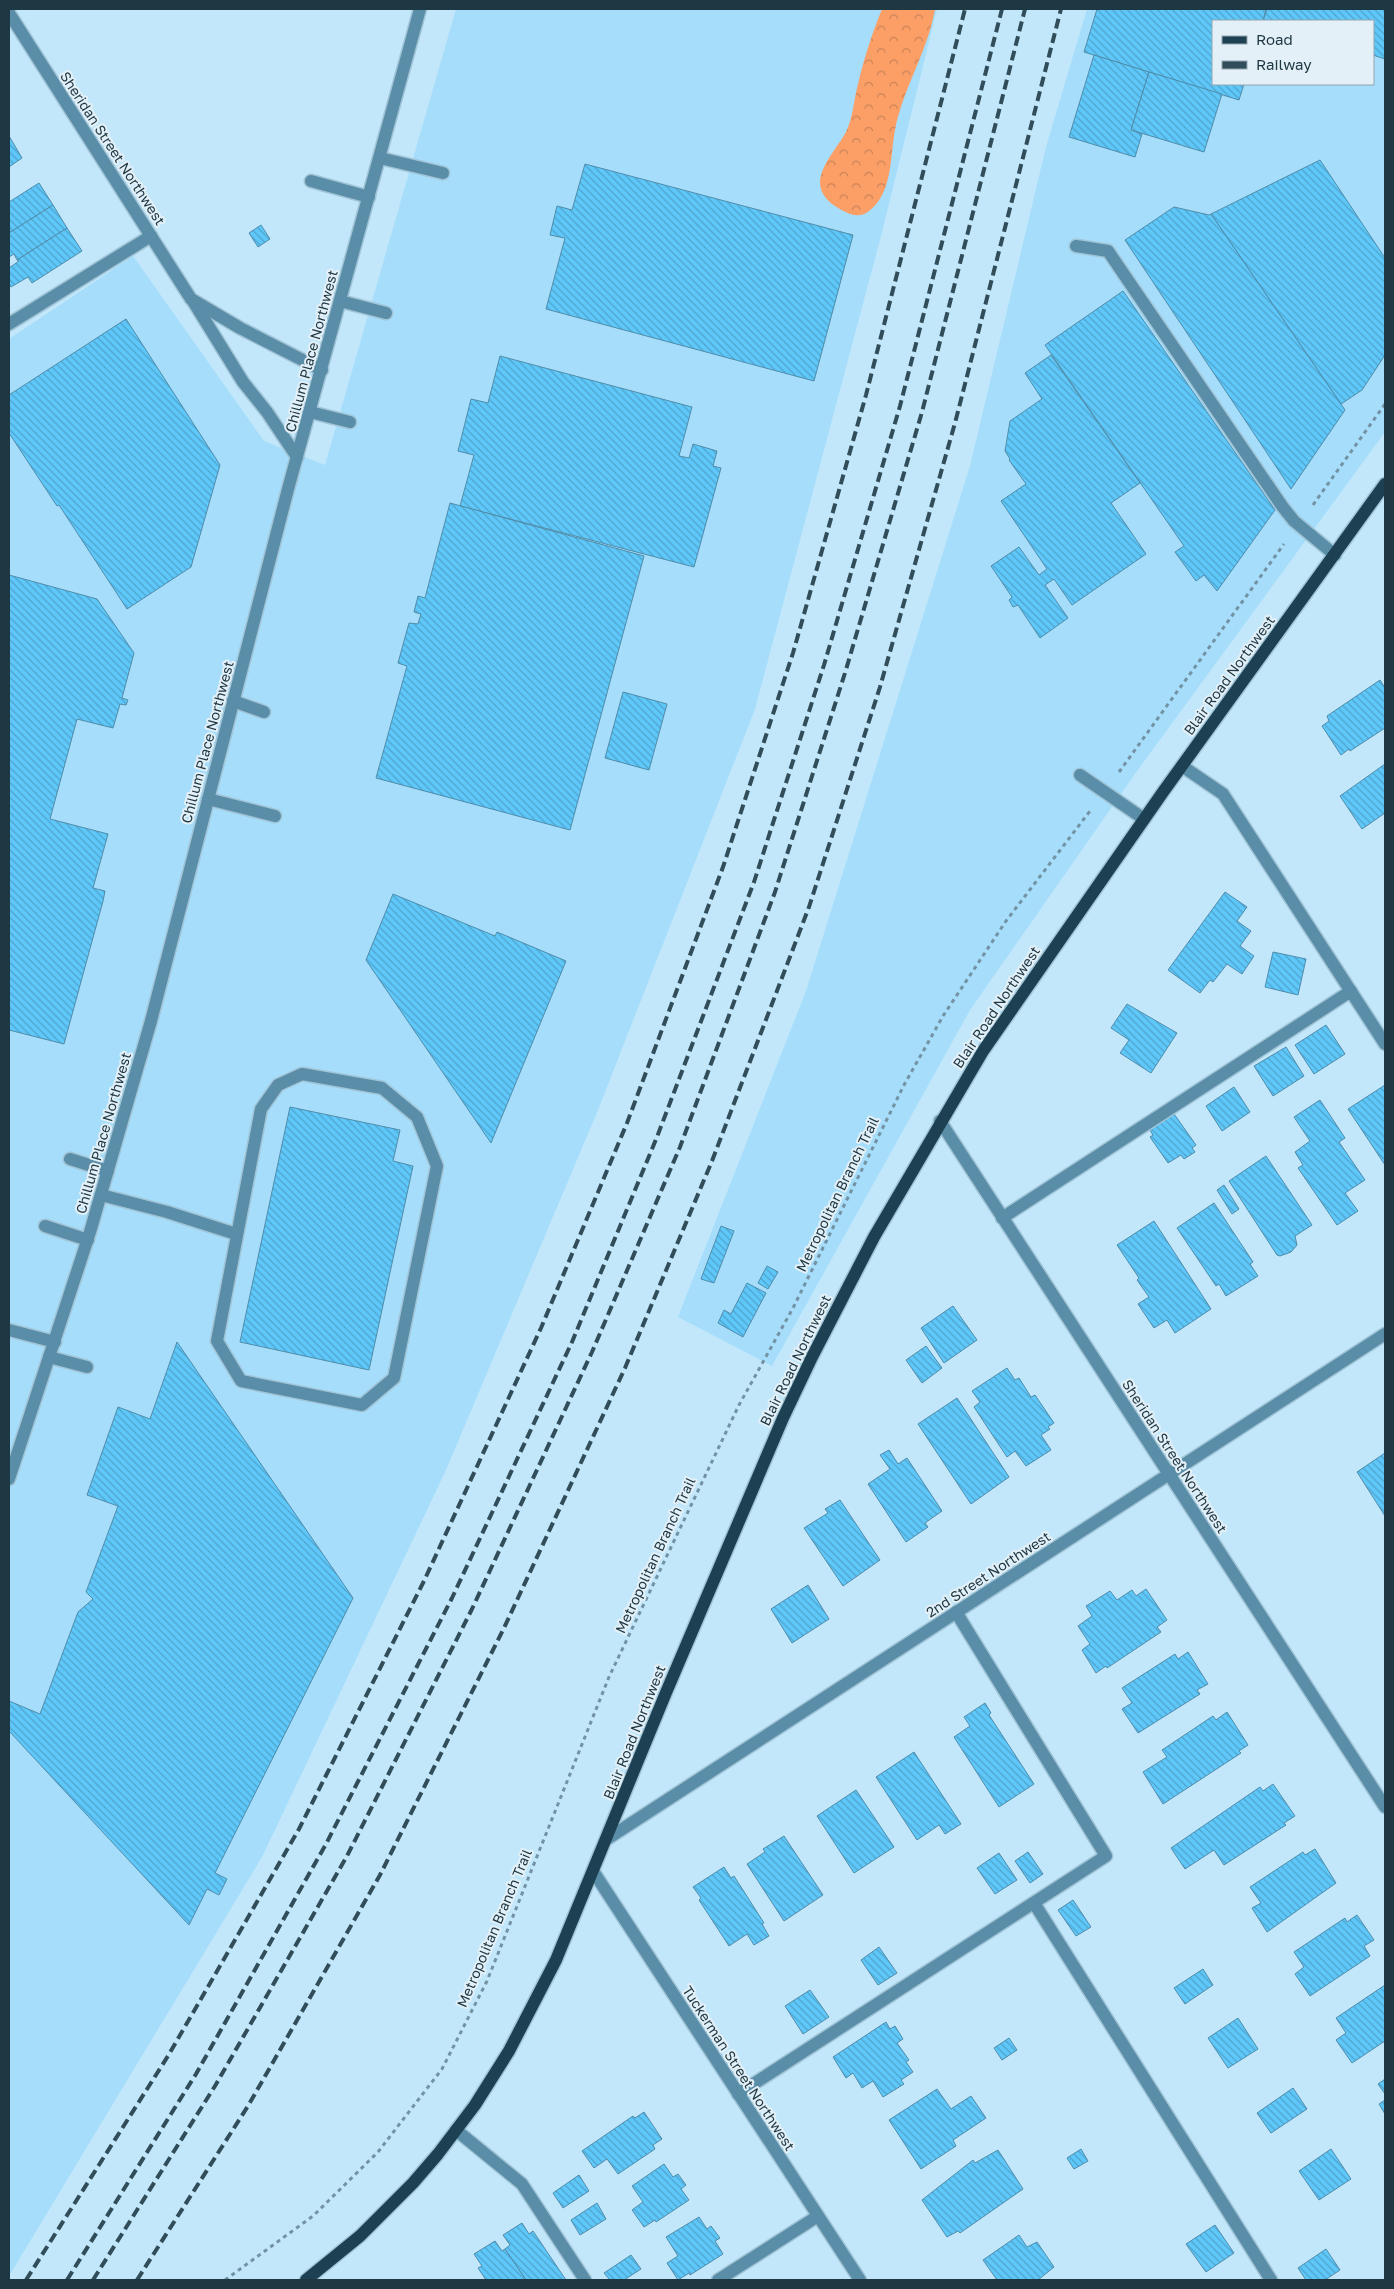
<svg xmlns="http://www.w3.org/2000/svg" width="1394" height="2289" font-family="'Golos Text',sans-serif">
  <defs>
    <pattern id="forest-crowns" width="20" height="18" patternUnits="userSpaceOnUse" patternTransform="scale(1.25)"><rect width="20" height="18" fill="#fb9f67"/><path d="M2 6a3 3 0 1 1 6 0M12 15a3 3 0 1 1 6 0" fill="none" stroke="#cb8256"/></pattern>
    <pattern id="building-back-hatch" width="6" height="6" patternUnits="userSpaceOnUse" patternTransform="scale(1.25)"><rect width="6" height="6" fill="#5fc8fa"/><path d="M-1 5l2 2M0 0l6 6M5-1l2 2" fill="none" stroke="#4ea3cc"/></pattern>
  </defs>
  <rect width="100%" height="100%" fill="#c2e7fb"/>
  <g fill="#a5ddfa" fill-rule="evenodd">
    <path d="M 456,9 L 937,9 L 881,236 L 755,709 L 598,1110 L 446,1470 L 262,1857 L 9,2276 L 9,339 L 133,256 L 264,441 L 325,465 Z"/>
    <path d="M 1087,9 L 1385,9 L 1385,432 L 1137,771 L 970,1010 L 772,1366 L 678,1317 L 806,991 L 970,466 L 1046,147 ZM 1213,21 L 1373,21 L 1373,84 L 1213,84 Z"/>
  </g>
  <path fill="url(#forest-crowns)" d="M 882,9 L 935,9 C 928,51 903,88 895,130 C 890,156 893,193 869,211 C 858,220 846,213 835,206 C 826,200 820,192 820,182 C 821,164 838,147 846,132 C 853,118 854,99 858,84 C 864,58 872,34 882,9 Z"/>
  <g fill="url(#building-back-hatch)" stroke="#4f8caa">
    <path d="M 1097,9 L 1266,9 L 1263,21 L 1213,21 L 1213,84 L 1244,84 L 1239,100 L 1084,52 Z"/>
    <path d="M 1267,9 L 1385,9 L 1385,59 L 1373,55 L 1373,21 L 1263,21 Z"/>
    <path d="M 1094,55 L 1149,72 L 1131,130 L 1142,134 L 1135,157 L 1069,137 Z"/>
    <path d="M 1149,72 L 1222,94 L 1204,152 L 1131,130 Z"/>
    <path d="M 9,136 L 22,158 L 9,167 Z"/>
    <path d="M 1320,160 L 1385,258 L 1385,355 L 1362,390 L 1341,404 L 1211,214 Z"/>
    <path d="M 585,164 L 853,235 L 814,381 L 546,309 L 565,238 L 550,235 L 557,206 L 572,210 Z"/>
    <path d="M 39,183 L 53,205 L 9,233 L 9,202 Z"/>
    <path d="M 53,205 L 67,228 L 17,260 L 14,254 L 9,257 L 9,233 Z"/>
    <path d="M 1174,207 L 1209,215 L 1211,214 L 1345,410 L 1291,489 L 1125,240 Z"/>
    <path d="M 261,225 L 270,239 L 258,247 L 249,233 Z"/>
    <path d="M 67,228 L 82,251 L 32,283 L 28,277 L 11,287 L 9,283 L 9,268 L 19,261 L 17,260 Z"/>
    <path d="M 1123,291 L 1275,510 L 1217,591 L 1204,575 L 1196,581 L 1175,552 L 1184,546 L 1045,345 Z"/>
    <path d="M 126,319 L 220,465 L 191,567 L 127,609 L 59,505 L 57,506 L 9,433 L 9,395 Z"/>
    <path d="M 1051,355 L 1140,483 L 1111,503 L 1146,554 L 1072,605 L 1054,579 L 1045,585 L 1068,618 L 1040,638 L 1018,605 L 1013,607 L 1009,600 L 1012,597 L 991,566 L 1019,547 L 1039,575 L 1047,569 L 1001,501 L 1026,484 L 1009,460 L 1010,459 L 1005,451 L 1010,421 L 1042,399 L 1025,373 Z"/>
    <path d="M 500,356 L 692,407 L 679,456 L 689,458 L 693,444 L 717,451 L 713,466 L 721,468 L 694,567 L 460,506 L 474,455 L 458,451 L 471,399 L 488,403 Z"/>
    <path d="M 450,503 L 644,556 L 570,830 L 376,778 L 407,666 L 398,663 L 409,623 L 418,624 L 421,614 L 414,612 L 418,596 L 425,598 Z"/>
    <path d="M 9,575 L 97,599 L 134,653 L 122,698 L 128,700 L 126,705 L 120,704 L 113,728 L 77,719 L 50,819 L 108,834 L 93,888 L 105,891 L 103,901 L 64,1044 L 9,1030 Z"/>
    <path d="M 1380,680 L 1385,688 L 1385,728 L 1350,751 L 1349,749 L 1341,755 L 1322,726 L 1329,721 L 1327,716 Z"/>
    <path d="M 623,692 L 667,704 L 649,770 L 605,758 Z"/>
    <path d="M 1385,764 L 1385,813 L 1362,829 L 1340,796 Z"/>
    <path d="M 1225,892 L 1247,907 L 1237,921 L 1251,931 L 1240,946 L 1254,956 L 1242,974 L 1227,964 L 1213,982 L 1210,980 L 1200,993 L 1168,970 Z"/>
    <path d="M 393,894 L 495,936 L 497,932 L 566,961 L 491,1143 L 366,960 Z"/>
    <path d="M 1273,952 L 1306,959 L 1298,995 L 1265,987 Z"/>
    <path d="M 1127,1004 L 1177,1033 L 1151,1073 L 1120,1053 L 1129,1040 L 1111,1028 Z"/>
    <path d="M 1326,1025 L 1345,1054 L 1314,1074 L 1295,1045 Z"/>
    <path d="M 1286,1047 L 1304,1076 L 1273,1096 L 1254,1066 Z"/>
    <path d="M 1385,1085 L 1385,1165 L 1348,1109 Z"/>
    <path d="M 1234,1087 L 1250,1112 L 1222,1131 L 1206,1106 Z"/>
    <path d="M 1320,1100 L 1345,1138 L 1339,1142 L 1365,1180 L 1345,1193 L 1358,1211 L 1337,1225 L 1298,1168 L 1303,1165 L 1295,1152 L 1310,1141 L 1294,1117 Z"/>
    <path d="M 290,1107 L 400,1130 L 393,1161 L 413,1166 L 369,1370 L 240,1342 Z"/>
    <path d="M 1172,1111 L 1196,1145 L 1192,1148 L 1195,1152 L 1184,1159 L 1181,1155 L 1168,1163 L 1150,1137 L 1153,1135 L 1148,1127 Z"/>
    <path d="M 1266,1156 L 1312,1225 L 1295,1236 L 1297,1245 L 1291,1252 L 1280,1256 L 1277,1255 L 1229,1181 Z"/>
    <path d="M 1224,1185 L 1239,1209 L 1232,1214 L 1217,1190 Z"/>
    <path d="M 1214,1203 L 1253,1262 L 1250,1264 L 1258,1276 L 1226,1296 L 1219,1284 L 1216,1286 L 1177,1228 Z"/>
    <path d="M 1154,1221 L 1211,1309 L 1175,1333 L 1167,1320 L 1154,1328 L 1138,1304 L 1149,1297 L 1137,1280 L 1139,1278 L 1117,1245 Z"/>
    <path d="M 721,1226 L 734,1231 L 714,1283 L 701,1279 Z"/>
    <path d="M 767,1266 L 778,1272 L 768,1289 L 758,1283 Z"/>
    <path d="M 747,1283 L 766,1293 L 743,1337 L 718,1323 L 724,1310 L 731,1314 Z"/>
    <path d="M 953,1306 L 977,1340 L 944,1363 L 921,1328 Z"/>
    <path d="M 177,1342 L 353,1598 L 215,1873 L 227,1879 L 219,1895 L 207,1889 L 189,1925 L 9,1731 L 9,1701 L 40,1714 L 78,1612 L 93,1599 L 86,1592 L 118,1506 L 87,1495 L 118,1407 L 150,1419 Z"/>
    <path d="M 926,1346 L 942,1368 L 922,1383 L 906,1360 Z"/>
    <path d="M 1007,1368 L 1015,1380 L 1019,1378 L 1031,1397 L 1035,1395 L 1054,1423 L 1048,1427 L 1050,1429 L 1041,1435 L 1051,1450 L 1026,1466 L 1015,1451 L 1007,1457 L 974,1407 L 980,1402 L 972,1391 Z"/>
    <path d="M 957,1398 L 1009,1477 L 971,1504 L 918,1424 Z"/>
    <path d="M 889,1450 L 898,1464 L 907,1458 L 942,1511 L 925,1523 L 928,1527 L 906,1542 L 868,1484 L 890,1469 L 880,1455 Z"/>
    <path d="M 1385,1453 L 1385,1516 L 1357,1472 Z"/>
    <path d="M 840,1500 L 880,1560 L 843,1586 L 804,1528 L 828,1513 L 825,1509 Z"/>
    <path d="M 808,1585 L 829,1619 L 792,1643 L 771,1609 Z"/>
    <path d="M 1146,1589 L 1167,1620 L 1157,1627 L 1161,1632 L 1107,1668 L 1106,1666 L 1096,1673 L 1082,1650 L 1090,1644 L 1078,1626 L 1092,1616 L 1086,1606 L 1110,1591 L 1117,1600 L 1132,1590 L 1136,1596 Z"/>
    <path d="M 1188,1652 L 1208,1684 L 1197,1690 L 1200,1694 L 1138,1733 L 1122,1709 L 1132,1703 L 1122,1688 L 1175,1654 L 1178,1659 Z"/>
    <path d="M 985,1703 L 991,1713 L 989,1715 L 1034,1784 L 999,1807 L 954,1737 L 970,1726 L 964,1717 Z"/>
    <path d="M 1227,1712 L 1248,1745 L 1239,1751 L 1241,1753 L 1163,1804 L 1143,1772 L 1167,1757 L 1162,1750 L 1213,1716 L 1216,1720 Z"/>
    <path d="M 914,1752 L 961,1824 L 945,1834 L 939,1825 L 917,1840 L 876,1777 Z"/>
    <path d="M 1273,1784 L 1295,1816 L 1284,1823 L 1286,1825 L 1224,1865 L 1214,1850 L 1185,1869 L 1171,1848 L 1260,1787 L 1263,1791 Z"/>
    <path d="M 856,1790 L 894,1847 L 854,1873 L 817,1816 Z"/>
    <path d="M 784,1836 L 823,1895 L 784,1921 L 747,1864 L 765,1852 L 763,1849 Z"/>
    <path d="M 1315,1849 L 1336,1883 L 1267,1932 L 1252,1908 L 1261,1903 L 1250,1887 L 1303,1852 L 1305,1855 Z"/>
    <path d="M 1028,1852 L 1043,1874 L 1030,1883 L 1015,1861 Z"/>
    <path d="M 999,1853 L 1017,1880 L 995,1894 L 977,1868 Z"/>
    <path d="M 724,1867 L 731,1878 L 734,1876 L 764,1923 L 762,1924 L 769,1936 L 754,1945 L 747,1934 L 729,1946 L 699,1900 L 701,1898 L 693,1887 Z"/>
    <path d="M 1073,1900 L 1091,1927 L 1076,1936 L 1058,1910 Z"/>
    <path d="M 1357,1915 L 1374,1940 L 1364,1946 L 1370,1956 L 1310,1996 L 1295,1974 L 1304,1967 L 1294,1952 L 1345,1918 L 1347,1922 Z"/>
    <path d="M 879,1947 L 897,1973 L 878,1985 L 861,1960 Z"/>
    <path d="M 1203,1969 L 1213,1985 L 1185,2004 L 1174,1988 Z"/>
    <path d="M 1385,1985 L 1385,2041 L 1352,2063 L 1336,2040 L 1346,2033 L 1336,2018 Z"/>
    <path d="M 810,1990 L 829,2017 L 803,2034 L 785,2006 Z"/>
    <path d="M 1238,2018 L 1258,2049 L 1228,2068 L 1208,2038 Z"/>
    <path d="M 886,2022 L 890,2029 L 895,2026 L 903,2039 L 897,2043 L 909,2060 L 906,2062 L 913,2072 L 901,2080 L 904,2084 L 883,2097 L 873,2081 L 862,2088 L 853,2073 L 846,2078 L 833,2057 Z"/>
    <path d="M 1009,2038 L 1017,2050 L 1002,2060 L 994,2048 Z"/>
    <path d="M 1385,2079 L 1385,2094 L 1378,2084 Z"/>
    <path d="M 1293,2088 L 1307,2109 L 1271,2133 L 1257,2113 Z"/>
    <path d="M 937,2089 L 951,2109 L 971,2096 L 986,2118 L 953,2140 L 956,2146 L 921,2169 L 889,2120 Z"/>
    <path d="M 1385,2100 L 1385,2114 L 1379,2104 Z"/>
    <path d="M 644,2112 L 662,2139 L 653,2145 L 655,2149 L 618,2174 L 607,2159 L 594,2168 L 582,2151 L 633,2116 L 635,2118 Z"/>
    <path d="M 1081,2149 L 1088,2161 L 1074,2169 L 1067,2158 Z"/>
    <path d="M 1331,2149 L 1351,2179 L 1319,2200 L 1299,2171 Z"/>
    <path d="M 998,2150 L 1023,2189 L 960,2233 L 958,2231 L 947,2237 L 922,2200 L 973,2160 L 975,2163 Z"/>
    <path d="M 664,2164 L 673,2177 L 678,2174 L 686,2185 L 681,2189 L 689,2200 L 656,2222 L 655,2220 L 644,2227 L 632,2210 L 643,2202 L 632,2186 Z"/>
    <path d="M 579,2175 L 589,2191 L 563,2208 L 553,2193 Z"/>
    <path d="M 597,2203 L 606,2219 L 580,2235 L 571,2220 Z"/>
    <path d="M 699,2217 L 707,2229 L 711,2226 L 720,2238 L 715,2241 L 723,2254 L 690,2275 L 689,2273 L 678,2280 L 667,2263 L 678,2256 L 666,2237 Z"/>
    <path d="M 522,2223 L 529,2234 L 533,2231 L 566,2280 L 526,2280 L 505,2249 L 510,2245 L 503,2235 Z"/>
    <path d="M 1215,2225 L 1234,2253 L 1206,2272 L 1186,2244 Z"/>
    <path d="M 1019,2235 L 1027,2247 L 1037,2242 L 1054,2267 L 1038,2280 L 997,2280 L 983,2260 Z"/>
    <path d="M 495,2241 L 502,2251 L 505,2249 L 526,2280 L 486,2280 L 478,2268 L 482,2266 L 474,2254 Z"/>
    <path d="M 1326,2249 L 1340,2270 L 1325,2280 L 1306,2280 L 1298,2268 Z"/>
    <path d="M 631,2255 L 641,2269 L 624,2280 L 610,2280 L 604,2273 Z"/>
  </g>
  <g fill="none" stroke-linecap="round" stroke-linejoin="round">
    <defs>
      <g id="minor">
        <path d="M 9,13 L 191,299 L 240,328 L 322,370"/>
        <path d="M 380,158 L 443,173"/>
        <path d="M 311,181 L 369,197"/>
        <path d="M 1076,246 L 1108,251 L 1282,506 L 1294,521 L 1335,555"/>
        <path d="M 193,301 L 243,382 L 267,412 L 297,457"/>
        <path d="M 340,301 L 386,313"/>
        <path d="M 9,324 L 151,236"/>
        <path d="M 310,412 L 350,422"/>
        <path d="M 233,701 L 264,712"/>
        <path d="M 1182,766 L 1223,794 L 1385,1044"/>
        <path d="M 1080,775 L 1144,819"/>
        <path d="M 208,799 L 275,816"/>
        <path d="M 302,1074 L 382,1088 L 417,1117 L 437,1166 L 394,1378 L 362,1405 L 241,1381 L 217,1341 L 261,1109 L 278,1085 Z"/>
        <path d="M 940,1121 L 1385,1807"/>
        <path d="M 70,1159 L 108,1171"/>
        <path d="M 101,1195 L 167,1212 L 236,1234"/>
        <path d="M 1002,1218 L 1351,991"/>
        <path d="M 45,1226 L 88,1240"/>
        <path d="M 9,1330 L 55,1342"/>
        <path d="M 49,1357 L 87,1367"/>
        <path d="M 9,1479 L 90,1232 L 151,1021 L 288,489 L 420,9"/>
        <path d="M 607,1839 L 1385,1334"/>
        <path d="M 593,1871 L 860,2280"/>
        <path d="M 1034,1903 L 1271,2280"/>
        <path d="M 738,2094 L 1106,1856 L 956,1612"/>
        <path d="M 456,2130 L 522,2184 L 585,2280"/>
        <path d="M 718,2280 L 818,2216"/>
      </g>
      <path id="major" d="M 306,2280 L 360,2236 L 413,2183 L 438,2154 L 475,2105 L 509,2051 L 556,1960 L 665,1695 L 783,1418 L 812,1357 L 874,1237 L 983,1051 L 1163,792 L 1385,484"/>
    </defs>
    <use href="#minor" stroke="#a1c4d6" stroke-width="15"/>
    <use href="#major" stroke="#a1c4d6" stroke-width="15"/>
    <g stroke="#7392a3" stroke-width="3" stroke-dasharray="4 4" stroke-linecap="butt">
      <path d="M 1313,505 L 1385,404"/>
      <path d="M 1119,772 L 1284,544"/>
      <path d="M 225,2280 L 313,2216 L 378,2152 L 442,2069 L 487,1981 L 609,1677 L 739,1405 L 793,1308 L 904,1085 L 943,1016 L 1006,921 L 1090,811"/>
    </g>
    <use href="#minor" stroke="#5a8da7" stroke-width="12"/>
    <use href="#major" stroke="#1d4152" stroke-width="12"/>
    <g stroke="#324d5a" stroke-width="4" stroke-dasharray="10 5" stroke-linecap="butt">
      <path d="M 26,2280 L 168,2056 L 299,1829 L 424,1581 L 541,1328 L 627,1123 L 723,867 L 793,653 L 866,395 L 965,9"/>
      <path d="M 67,2280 L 196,2074 L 326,1844 L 452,1598 L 572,1342 L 657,1137 L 754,882 L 824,665 L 900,406 L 1002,9"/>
      <path d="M 93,2280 L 215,2086 L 347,1856 L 472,1609 L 592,1352 L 680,1147 L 775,892 L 845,673 L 922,412 L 1025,9"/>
      <path d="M 137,2280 L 248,2106 L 380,1875 L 504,1628 L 625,1368 L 712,1161 L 809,907 L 880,687 L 955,423 L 1061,9"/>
    </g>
  </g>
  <g text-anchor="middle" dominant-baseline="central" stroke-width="4" stroke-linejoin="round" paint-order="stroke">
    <g font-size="14" fill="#1d3743" stroke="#e4f0f7">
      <text transform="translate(113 148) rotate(57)">Sheridan Street Northwest</text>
      <text transform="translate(311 351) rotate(-75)">Chillum Place Northwest</text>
      <text transform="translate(1229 675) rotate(-54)">Blair Road Northwest</text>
      <text transform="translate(207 742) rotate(-75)">Chillum Place Northwest</text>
      <text transform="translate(996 1007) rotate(-56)">Blair Road Northwest</text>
      <text transform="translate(103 1133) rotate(-74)">Chillum Place Northwest</text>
      <text transform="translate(837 1194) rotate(-64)">Metropolitan Branch Trail</text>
      <text transform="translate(795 1360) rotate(-64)">Blair Road Northwest</text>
      <text transform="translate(1175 1456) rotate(57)">Sheridan Street Northwest</text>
      <text transform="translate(655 1555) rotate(-65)">Metropolitan Branch Trail</text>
      <text transform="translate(988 1574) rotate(-33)">2nd Street Northwest</text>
      <text transform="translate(634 1732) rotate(-68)">Blair Road Northwest</text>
      <text transform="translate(494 1928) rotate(-67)">Metropolitan Branch Trail</text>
      <text transform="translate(739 2068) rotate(57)">Tuckerman Street Northwest</text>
    </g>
  </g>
  <rect width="1394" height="2289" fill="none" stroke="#1d3743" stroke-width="20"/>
  <rect x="1212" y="20" width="162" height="65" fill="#e4f0f7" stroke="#94a6af"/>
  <rect x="1222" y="36" width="25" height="8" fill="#1d4152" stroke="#94a6af"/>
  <text x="1256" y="45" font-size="15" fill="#1d3743">Road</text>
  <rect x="1222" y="61" width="25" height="8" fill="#324d5a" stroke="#94a6af"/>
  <text x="1256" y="70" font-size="15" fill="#1d3743">Railway</text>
</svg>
